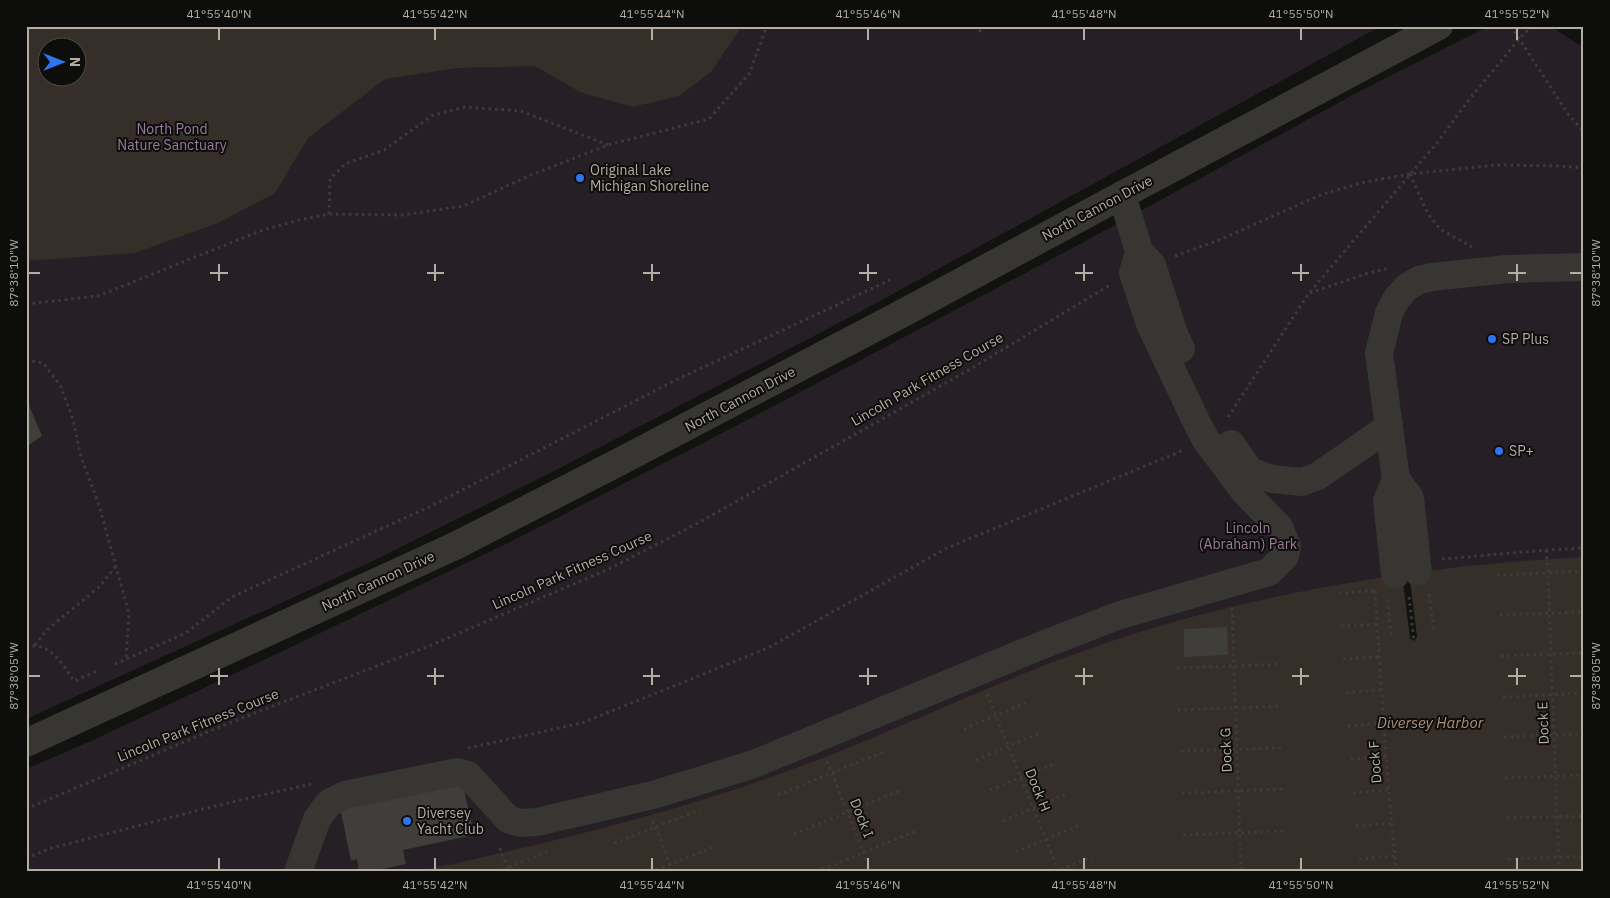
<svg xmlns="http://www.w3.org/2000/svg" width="1610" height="898" font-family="'IBM Plex Sans',sans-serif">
  <rect width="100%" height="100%" fill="#121211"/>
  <g fill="#271f26" fill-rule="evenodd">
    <path d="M 26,26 L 1381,26 L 858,313 L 556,470 L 373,561 L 26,719 ZM 48,48 L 78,48 L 78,78 L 48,78 Z"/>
    <path d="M 1489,26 L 1550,26 L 1584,48 L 1584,872 L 26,872 L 26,769 L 91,741 L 270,657 L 508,543 L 732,428 L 1082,243 L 1360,91 Z"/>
  </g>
  <g fill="#362e28" fill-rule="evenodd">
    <path d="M 26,26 L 742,26 L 711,72 L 679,96 L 632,107 L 580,92 L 535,66 L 457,68 L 385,79 L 308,138 L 275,193 L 218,223 L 135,253 L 26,261 ZM 48,48 L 78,48 L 78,78 L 48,78 Z"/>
    <path d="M 1584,557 L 1584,872 L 415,872 C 546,844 678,813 804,765 C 910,725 1012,673 1121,638 C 1271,590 1427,565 1584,557 Z"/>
  </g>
  <path fill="#121211" d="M 1409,573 L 1417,637 L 1414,641 L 1410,638 L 1402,574 Z"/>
  <g fill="#3f3e3b">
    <path d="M 26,398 L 42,436 L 26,447 Z"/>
    <path d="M 1227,627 L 1228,655 L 1184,657 L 1184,629 Z"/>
    <path d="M 462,781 L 474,835 L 403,850 L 406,864 L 368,872 L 359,872 L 357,859 L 351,861 L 340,807 Z"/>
  </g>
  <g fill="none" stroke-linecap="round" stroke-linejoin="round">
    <g stroke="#3e3c38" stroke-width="3" stroke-dasharray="2.5 4" stroke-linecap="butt">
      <path d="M 1511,26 L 1568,114 L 1584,132"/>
      <path d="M 979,32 L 984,26"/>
      <path d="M 1410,174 L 1428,214 L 1440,229 L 1472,247"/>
      <path d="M 329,214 L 330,179 L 345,164 L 384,150 L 433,115 L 465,107 L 521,111 L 608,145"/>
      <path d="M 1175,256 L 1219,240 L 1323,194 L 1365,182 L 1410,174 L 1497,165 L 1560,166 L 1584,168"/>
      <path d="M 1310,293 L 1368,273 L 1390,268"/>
      <path d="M 26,304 L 98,296 L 260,231 L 299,220 L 329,214 L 403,215 L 463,206 L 531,175 L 608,145 L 709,119 L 749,74 L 767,26"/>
      <path d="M 26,360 L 43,363 L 60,385 L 72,416 L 81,457 L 99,505 L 129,614 L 126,659"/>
      <path d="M 1228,417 L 1309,293 L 1437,143 L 1468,101 L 1519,39 L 1532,26"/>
      <path d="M 1546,550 L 1548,573 L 1559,872"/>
      <path d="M 1442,559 L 1546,550 L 1584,548"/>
      <path d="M 1497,575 L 1584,571"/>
      <path d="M 1375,591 L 1386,757 L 1396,872"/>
      <path d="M 1339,593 L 1375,591"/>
      <path d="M 1429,594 L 1434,633"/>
      <path d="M 1409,597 L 1414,641"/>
      <path d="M 1388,600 L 1391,638"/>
      <path d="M 1232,608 L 1241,872"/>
      <path d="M 1500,615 L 1584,612"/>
      <path d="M 1341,626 L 1377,624"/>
      <path d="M 35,645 L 47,630 L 99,587 L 116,566"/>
      <path d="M 26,646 C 51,643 62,663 74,681 L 97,671"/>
      <path d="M 1501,656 L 1584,653"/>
      <path d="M 1343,659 L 1379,657"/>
      <path d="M 115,664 L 186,633 L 232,597 L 429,507 L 674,381 L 890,280"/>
      <path d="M 1177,668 L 1280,664"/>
      <path d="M 1346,693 L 1381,690"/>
      <path d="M 987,694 L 1059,872"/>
      <path d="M 1503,697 L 1584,693"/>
      <path d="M 1178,710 L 1281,706"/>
      <path d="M 1348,726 L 1383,723"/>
      <path d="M 964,729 L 1028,702"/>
      <path d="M 1504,737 L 1584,734"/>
      <path d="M 468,748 L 582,723 L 768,648 L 947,548 L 1184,450"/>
      <path d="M 1181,751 L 1283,748"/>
      <path d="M 1351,759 L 1386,757"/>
      <path d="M 976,760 L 1040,733"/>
      <path d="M 827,761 L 871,872"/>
      <path d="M 1505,778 L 1584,775"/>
      <path d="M 990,790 L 1054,764"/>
      <path d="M 1182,793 L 1284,789"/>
      <path d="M 1353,793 L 1388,790"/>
      <path d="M 778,795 L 883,752"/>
      <path d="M 26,809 L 229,723 L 429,646 L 609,569 L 700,522 L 967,371 L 1110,285"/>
      <path d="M 1507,818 L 1584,816"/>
      <path d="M 653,821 L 673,872"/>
      <path d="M 1003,821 L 1067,794"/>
      <path d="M 1356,826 L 1391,823"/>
      <path d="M 794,834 L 899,791"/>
      <path d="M 1183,835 L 1286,831"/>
      <path d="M 614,843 L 700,810"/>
      <path d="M 500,848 L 501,853 L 510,872"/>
      <path d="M 1016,852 L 1080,825"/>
      <path d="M 26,858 L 52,848 L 219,805 L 311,784"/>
      <path d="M 1359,859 L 1394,856"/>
      <path d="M 1508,859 L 1584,856"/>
      <path d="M 497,872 L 547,852"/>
      <path d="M 650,872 L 714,847"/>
      <path d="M 816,872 L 916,831"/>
      <path d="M 929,872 L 932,870"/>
      <path d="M 1055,872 L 1092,857"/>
    </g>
    <g stroke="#373632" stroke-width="28">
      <path d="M 1139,251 L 1152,265 L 1174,334 L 1181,349"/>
      <path d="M 1231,444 L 1250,471 L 1263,476 L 1272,479 L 1302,482 L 1318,476 L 1389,427"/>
      <path d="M 1418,572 L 1410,498 L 1396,479 L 1379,353 L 1389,313 L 1397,298 L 1407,287 L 1419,280 L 1432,277 L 1507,269 L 1584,267"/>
      <path d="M 1395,575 L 1387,501 L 1396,479"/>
      <path d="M 26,743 L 457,545 L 619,462 L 905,312 L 1122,195 L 1439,26"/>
      <path d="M 298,872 L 317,819 L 329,803 L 345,795 L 457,772 L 468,775 L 508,819 L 520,823 L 537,822 L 653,795 L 754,764 L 1035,648 L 1117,616 L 1269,572 L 1285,556 L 1287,546 L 1279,527 L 1245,492 L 1206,440 L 1196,421 L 1150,324 L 1133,273 L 1139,251 L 1122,195"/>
    </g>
  </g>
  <path fill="none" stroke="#b3ada3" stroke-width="2" d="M 219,28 L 219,40M 435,28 L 435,40M 652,28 L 652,40M 868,28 L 868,40M 1084,28 L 1084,40M 1301,28 L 1301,40M 1517,28 L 1517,40M 219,264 L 219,281M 435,264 L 435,281M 652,264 L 652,281M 868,264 L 868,281M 1084,264 L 1084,281M 1301,264 L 1301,281M 1517,264 L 1517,281M 28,273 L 40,273M 210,273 L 228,273M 427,273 L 444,273M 643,273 L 660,273M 859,273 L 877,273M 1075,273 L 1093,273M 1292,273 L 1309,273M 1508,273 L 1526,273M 1570,273 L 1582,273M 219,668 L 219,685M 435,668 L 435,685M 652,668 L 652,685M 868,668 L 868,685M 1084,668 L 1084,685M 1301,668 L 1301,685M 1517,668 L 1517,685M 28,676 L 40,676M 210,676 L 228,676M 427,676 L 444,676M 643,676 L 660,676M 859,676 L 877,676M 1075,676 L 1093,676M 1292,676 L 1309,676M 1508,676 L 1526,676M 1570,676 L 1582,676M 219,858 L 219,870M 435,858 L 435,870M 652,858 L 652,870M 868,858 L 868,870M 1084,858 L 1084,870M 1301,858 L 1301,870M 1517,858 L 1517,870"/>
  <g fill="#2f74ec" stroke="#0d0d0c" stroke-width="2">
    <circle cx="580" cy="178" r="5"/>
    <circle cx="1492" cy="339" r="5"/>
    <circle cx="1499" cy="451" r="5"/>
    <circle cx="407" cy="821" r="5"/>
  </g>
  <g text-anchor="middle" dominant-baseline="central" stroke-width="4" stroke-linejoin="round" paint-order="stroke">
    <g font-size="14" fill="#9e7a9c" stroke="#0d0d0c">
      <text x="172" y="129">North Pond<tspan x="172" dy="16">Nature Sanctuary</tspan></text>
      <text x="1248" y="528">Lincoln<tspan x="1248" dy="16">(Abraham) Park</tspan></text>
    </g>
    <g font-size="14" fill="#b3ada3" stroke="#0d0d0c" text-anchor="start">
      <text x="590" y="170">Original Lake<tspan x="590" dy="16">Michigan Shoreline</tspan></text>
      <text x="1502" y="339">SP Plus</text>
      <text x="1509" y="451">SP+</text>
      <text x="417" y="813">Diversey<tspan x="417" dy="16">Yacht Club</tspan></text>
    </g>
    <g font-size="14" fill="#b3ada3" stroke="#0d0d0c">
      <text transform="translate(1097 208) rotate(-28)">North Cannon Drive</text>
      <text transform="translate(927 379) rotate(-30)">Lincoln Park Fitness Course</text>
      <text transform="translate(740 399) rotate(-28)">North Cannon Drive</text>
      <text transform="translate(572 570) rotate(-24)">Lincoln Park Fitness Course</text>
      <text transform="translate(378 581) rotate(-25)">North Cannon Drive</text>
      <text transform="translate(1543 723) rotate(-92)">Dock E</text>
      <text transform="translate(198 725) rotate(-22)">Lincoln Park Fitness Course</text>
      <text transform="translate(1226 750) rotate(-92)">Dock G</text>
      <text transform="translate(1375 762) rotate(-94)">Dock F</text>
      <text transform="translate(1038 790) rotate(68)">Dock H</text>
      <text transform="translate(862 818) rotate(68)">Dock I</text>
    </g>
    <g font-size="15" font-style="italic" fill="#ae917a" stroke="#0d0d0c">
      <text x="1430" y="722">Diversey Harbor</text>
    </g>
  </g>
  <rect width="1610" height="898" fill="none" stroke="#0d0d0c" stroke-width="55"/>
  <g transform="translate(62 62) rotate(90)"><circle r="24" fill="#0d0d0c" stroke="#4f4d48"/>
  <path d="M0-4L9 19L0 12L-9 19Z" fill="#2f74ec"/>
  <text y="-8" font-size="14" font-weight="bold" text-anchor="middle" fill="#b3ada3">N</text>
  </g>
  <rect x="28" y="28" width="1554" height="842" fill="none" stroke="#b3ada3" stroke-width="2"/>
  <g font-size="12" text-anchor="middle" fill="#b3ada3">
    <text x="219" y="18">41°55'40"N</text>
    <text x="435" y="18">41°55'42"N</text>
    <text x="652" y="18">41°55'44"N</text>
    <text x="868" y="18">41°55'46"N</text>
    <text x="1084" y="18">41°55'48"N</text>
    <text x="1301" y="18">41°55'50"N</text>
    <text x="1517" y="18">41°55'52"N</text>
    <text transform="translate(1596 273) rotate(-90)" y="4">87°38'10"W</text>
    <text transform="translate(14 273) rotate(-90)" y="4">87°38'10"W</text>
    <text transform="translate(1596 676) rotate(-90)" y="4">87°38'05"W</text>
    <text transform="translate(14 676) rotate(-90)" y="4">87°38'05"W</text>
    <text x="219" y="889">41°55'40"N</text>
    <text x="435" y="889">41°55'42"N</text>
    <text x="652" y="889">41°55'44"N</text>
    <text x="868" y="889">41°55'46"N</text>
    <text x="1084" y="889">41°55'48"N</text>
    <text x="1301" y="889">41°55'50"N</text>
    <text x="1517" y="889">41°55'52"N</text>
  </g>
</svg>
